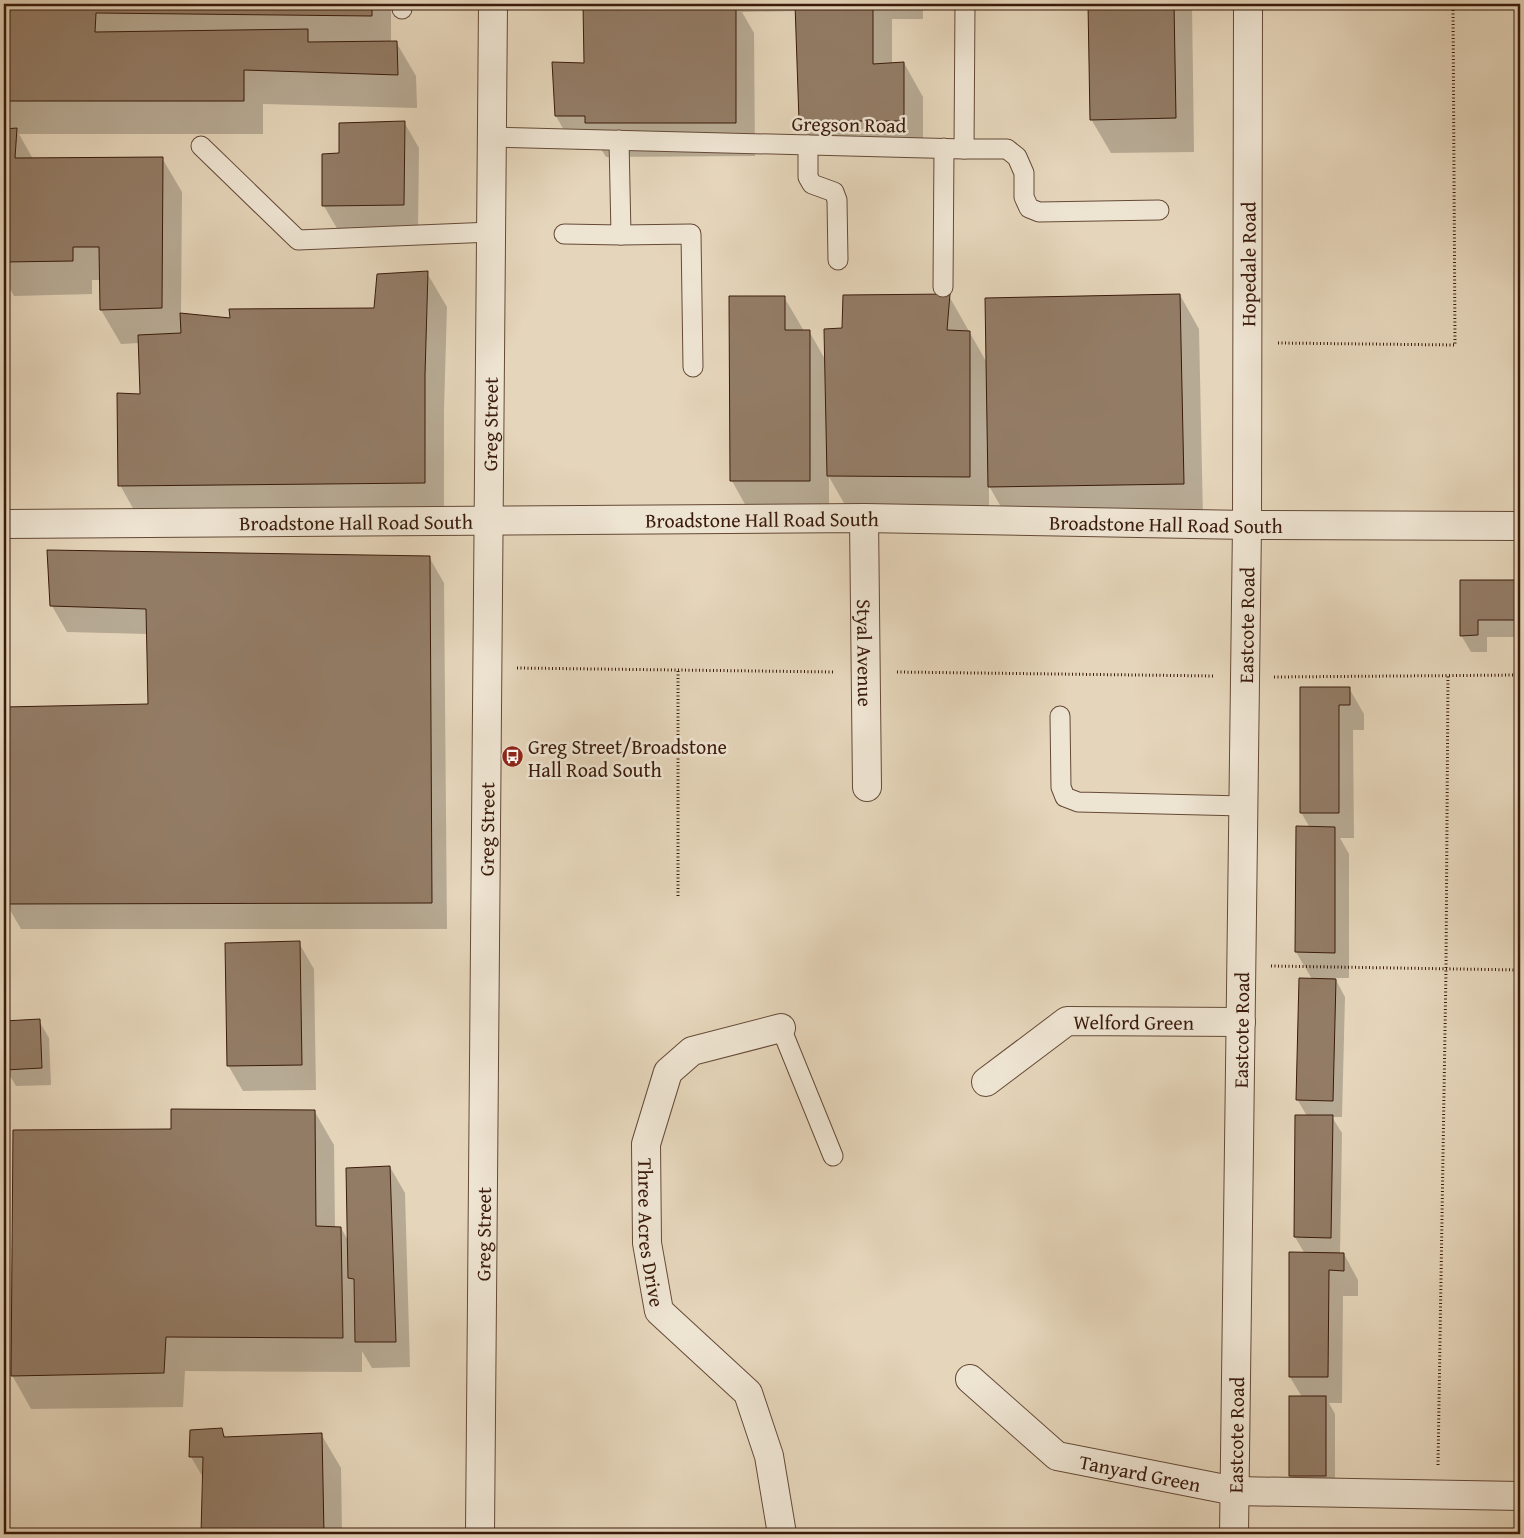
<svg xmlns="http://www.w3.org/2000/svg" width="1524" height="1538" font-family="'Gentium Book Plus',serif">
  <rect width="100%" height="100%" fill="#e5d5ba"/>
  <filter id="stains"><feTurbulence type="fractalNoise" baseFrequency=".004" numOctaves="4"/><feColorMatrix values="0 0 0 0 .2 0 0 0 0 .09 0 0 0 0 .02 0 0 0 .5 -.17"/></filter>
  <radialGradient id="worn" r=".72"><stop offset=".6" stop-color="#630" stop-opacity="0"/><stop offset="1" stop-color="#630" stop-opacity=".3"/></radialGradient>
  <g fill="#0003">
    <path d="M 4,4 L 391,4 L 391,42 L 396,42 L 416,76 L 417,108 L 263,104 L 263,134 L 19,134 L 33,159 L 162,158 L 182,192 L 181,315 L 231,319 L 375,309 L 427,273 L 447,307 L 444,410 L 444,517 L 139,519 L 120,485 L 141,395 L 139,343 L 121,344 L 101,310 L 101,280 L 92,280 L 92,294 L 14,296 L 4,279 Z"/>
    <path d="M 584,4 L 923,4 L 923,19 L 892,19 L 892,64 L 904,63 L 923,97 L 923,155 L 820,155 L 800,121 L 797,11 L 742,12 L 754,33 L 755,156 L 606,157 L 601,149 L 575,150 L 556,116 L 585,64 Z"/>
    <path d="M 1089,4 L 1192,4 L 1194,152 L 1111,153 L 1091,119 Z"/>
    <path d="M 404,122 L 419,148 L 418,230 L 339,232 L 324,206 L 323,155 L 340,154 Z"/>
    <path d="M 1180,295 L 1199,329 L 1203,518 L 1009,521 L 989,486 L 989,510 L 848,510 L 829,477 L 829,514 L 751,515 L 732,481 L 784,297 L 804,331 L 809,331 L 826,361 L 843,329 L 949,296 L 987,363 Z"/>
    <path d="M 429,557 L 444,583 L 447,929 L 21,929 L 6,903 L 4,873 L 4,708 L 149,706 L 148,634 L 67,632 L 52,606 Z"/>
    <path d="M 1461,581 L 1520,581 L 1520,637 L 1487,637 L 1487,652 L 1471,652 L 1461,635 Z"/>
    <path d="M 1301,688 L 1349,688 L 1364,714 L 1364,730 L 1353,730 L 1354,838 L 1340,838 L 1349,854 L 1349,978 L 1335,978 L 1345,997 L 1342,1117 L 1332,1117 L 1342,1133 L 1340,1254 L 1344,1254 L 1358,1280 L 1358,1296 L 1343,1296 L 1342,1403 L 1329,1403 L 1335,1414 L 1335,1493 L 1300,1493 L 1290,1476 L 1290,1397 L 1302,1397 L 1290,1377 L 1305,1254 L 1295,1237 L 1307,1116 L 1297,1099 L 1312,979 L 1296,952 L 1297,827 L 1310,828 L 1301,812 Z"/>
    <path d="M 299,943 L 314,969 L 316,1090 L 243,1091 L 228,1065 Z"/>
    <path d="M 39,1021 L 49,1038 L 51,1085 L 16,1086 L 6,1069 Z"/>
    <path d="M 315,1112 L 334,1145 L 335,1228 L 341,1228 L 349,1242 L 390,1167 L 405,1193 L 410,1367 L 372,1368 L 362,1351 L 362,1372 L 185,1371 L 183,1407 L 31,1409 L 12,1375 L 172,1131 Z"/>
    <path d="M 221,1429 L 226,1438 L 321,1434 L 341,1468 L 342,1534 L 202,1534 L 204,1479 L 191,1457 Z"/>
  </g>
  <g fill="#937c66" stroke="#3a1b0b">
    <path d="M 4,4 L 372,4 L 372,16 L 96,13 L 95,32 L 308,29 L 308,42 L 397,41 L 398,75 L 244,70 L 244,101 L 4,101 Z"/>
    <path d="M 583,4 L 736,4 L 736,123 L 585,123 L 585,116 L 555,116 L 552,62 L 584,63 Z"/>
    <path d="M 795,4 L 873,4 L 873,64 L 904,62 L 904,121 L 799,121 Z"/>
    <path d="M 1088,4 L 1174,4 L 1176,118 L 1090,120 Z"/>
    <path d="M 405,121 L 404,205 L 322,206 L 322,154 L 339,153 L 339,123 Z"/>
    <path d="M 17,128 L 15,158 L 163,157 L 162,308 L 100,310 L 99,247 L 73,247 L 73,261 L 4,262 L 4,129 Z"/>
    <path d="M 428,271 L 425,375 L 425,483 L 118,486 L 117,393 L 140,394 L 138,335 L 181,333 L 180,313 L 230,318 L 229,309 L 374,308 L 377,274 Z"/>
    <path d="M 950,294 L 947,330 L 970,331 L 970,477 L 827,476 L 824,329 L 842,328 L 843,295 Z"/>
    <path d="M 1180,294 L 1184,484 L 988,487 L 985,298 Z"/>
    <path d="M 729,296 L 785,296 L 785,330 L 810,330 L 810,481 L 730,481 Z"/>
    <path d="M 47,550 L 430,556 L 432,903 L 5,904 L 4,888 L 4,707 L 148,704 L 146,609 L 50,606 Z"/>
    <path d="M 1460,580 L 1520,580 L 1520,620 L 1478,620 L 1478,635 L 1460,636 Z"/>
    <path d="M 1300,687 L 1350,687 L 1350,705 L 1339,705 L 1339,813 L 1300,813 Z"/>
    <path d="M 1296,826 L 1335,827 L 1335,953 L 1295,952 Z"/>
    <path d="M 300,941 L 302,1065 L 227,1066 L 225,943 Z"/>
    <path d="M 1299,978 L 1336,979 L 1333,1101 L 1296,1100 Z"/>
    <path d="M 40,1019 L 42,1068 L 5,1070 L 4,1021 Z"/>
    <path d="M 171,1109 L 315,1110 L 316,1226 L 341,1227 L 343,1338 L 166,1337 L 164,1373 L 11,1376 L 13,1130 L 171,1129 Z"/>
    <path d="M 1295,1115 L 1333,1115 L 1331,1238 L 1294,1237 Z"/>
    <path d="M 390,1166 L 396,1342 L 355,1342 L 354,1279 L 348,1278 L 346,1168 Z"/>
    <path d="M 1289,1252 L 1344,1253 L 1344,1271 L 1329,1270 L 1328,1377 L 1289,1377 Z"/>
    <rect x="1289" y="1396" width="37" height="80"/>
    <path d="M 222,1428 L 224,1437 L 322,1433 L 324,1534 L 201,1534 L 203,1457 L 189,1457 L 190,1430 Z"/>
  </g>
  <g fill="none" stroke-linecap="round" stroke-linejoin="round">
    <defs>
      <g id="service">
        <path d="M 402,4 L 402,9"/>
        <path d="M 493,137 L 964,149 L 1007,149 L 1017,157 L 1024,173 L 1024,197 L 1029,208 L 1039,212 L 1159,210"/>
        <path d="M 808,145 L 808,177 L 812,184 L 834,192 L 837,200 L 838,260"/>
        <path d="M 201,146 L 298,240 L 492,232"/>
        <path d="M 964,149 L 965,4"/>
        <path d="M 564,234 L 621,235 L 619,140"/>
        <path d="M 621,235 L 691,234 L 693,367"/>
        <path d="M 943,287 L 944,148"/>
        <path d="M 1060,716 L 1061,787 L 1065,797 L 1078,802 L 1243,806"/>
        <path d="M 781,1028 L 833,1156"/>
      </g>
      <g id="minor">
        <path id="s1" d="M 864,518 L 867,787"/>
        <path id="s2" d="M 4,524 L 864,518 L 1247,525 L 1520,526"/>
        <path id="s3" d="M 781,1028 L 692,1051 L 668,1072 L 646,1144 L 647,1243 L 659,1311 L 748,1393 L 769,1456 L 782,1534"/>
        <path id="s4" d="M 986,1082 L 1067,1021 L 1241,1022"/>
        <path id="s5" d="M 970,1379 L 1057,1456 L 1235,1491 L 1520,1496"/>
        <path id="s6" d="M 480,1534 L 493,4"/>
        <path id="s7" d="M 1234,1534 L 1247,525 L 1248,4"/>
      </g>
    </defs>
    <use href="#service" stroke="#654a37" stroke-width="21"/>
    <use href="#minor" stroke="#654a37" stroke-width="30"/>
    <g stroke="#3a1b0b" stroke-width="3" stroke-dasharray="1 2.5" stroke-linecap="butt">
      <path d="M 1278,343 L 1455,345 L 1453,4"/>
      <path d="M 517,668 L 835,672"/>
      <path d="M 897,672 L 1215,676"/>
      <path d="M 1274,677 L 1520,675"/>
      <path d="M 678,896 L 678,670"/>
      <path d="M 1271,966 L 1520,970"/>
      <path d="M 1438,1465 L 1446,969 L 1448,675"/>
    </g>
    <use href="#service" stroke="#eee4d2" stroke-width="19"/>
    <use href="#minor" stroke="#eee4d2" stroke-width="28"/>
  </g>
  <defs>
    <symbol id="bus-disc" viewBox="-11 -11 22 22"><circle r="9.5" fill="#8f2418" stroke="#eee4d2"/><path d="M-5-6H5V4H4V6H2V4H-2V6H-4V4H-5ZM-3.5-4V0h7V-4ZM-3.5 1.2v1.5H-2V1.2ZM2 1.2v1.5H3.5V1.2Z" fill="#fff"/></symbol>
  </defs>
  <g fill-rule="evenodd">
    <use href="#bus-disc" x="500" y="744" width="25" height="25"/>
  </g>
  <g text-anchor="middle" dominant-baseline="central" stroke-width="5" stroke-linejoin="round" paint-order="stroke">
    <g font-size="20" fill="#3a1b0b" stroke="#eee4d2">
      <text transform="translate(849 124) rotate(1)">Gregson Road</text>
      <text stroke="none"><textPath href="#s7" startOffset="1270">Hopedale Road</textPath></text>
      <text stroke="none"><textPath href="#s6" startOffset="1110">Greg Street</textPath></text>
      <text stroke="none"><textPath href="#s2" startOffset="758">Broadstone Hall Road South</textPath></text>
      <text stroke="none"><textPath href="#s2" startOffset="352">Broadstone Hall Road South</textPath></text>
      <text stroke="none"><textPath href="#s2" startOffset="1162">Broadstone Hall Road South</textPath></text>
      <text stroke="none"><textPath href="#s7" startOffset="909">Eastcote Road</textPath></text>
      <text stroke="none"><textPath href="#s1" startOffset="135">Styal Avenue</textPath></text>
      <text stroke="none"><textPath href="#s6" startOffset="705">Greg Street</textPath></text>
      <text stroke="none"><textPath href="#s4" startOffset="168">Welford Green</textPath></text>
      <text stroke="none"><textPath href="#s7" startOffset="504">Eastcote Road</textPath></text>
      <text stroke="none"><textPath href="#s3" startOffset="288">Three Acres Drive</textPath></text>
      <text stroke="none"><textPath href="#s6" startOffset="300">Greg Street</textPath></text>
      <text stroke="none"><textPath href="#s7" startOffset="99">Eastcote Road</textPath></text>
      <text stroke="none"><textPath href="#s5" startOffset="201">Tanyard Green</textPath></text>
    </g>
    <g font-size="20" fill="#3a1b0b" stroke="#eee4d2" text-anchor="start">
      <text x="528" y="746">Greg Street/Broadstone<tspan x="528" dy="23">Hall Road South</tspan></text>
    </g>
  </g>
  <rect width="1524" height="1538" fill="none" stroke="#e5d5ba" stroke-width="20"/>
  <rect x="5" y="5" width="1514" height="1528" fill="none" stroke="#3a1b0b" stroke-width="2.5"/>
  <rect x="10" y="10" width="1504" height="1518" fill="none" stroke="#3a1b0b"/>
  <rect width="100%" height="100%" filter="url(#stains)"/>
  <rect width="100%" height="100%" fill="url(#worn)"/>
</svg>
